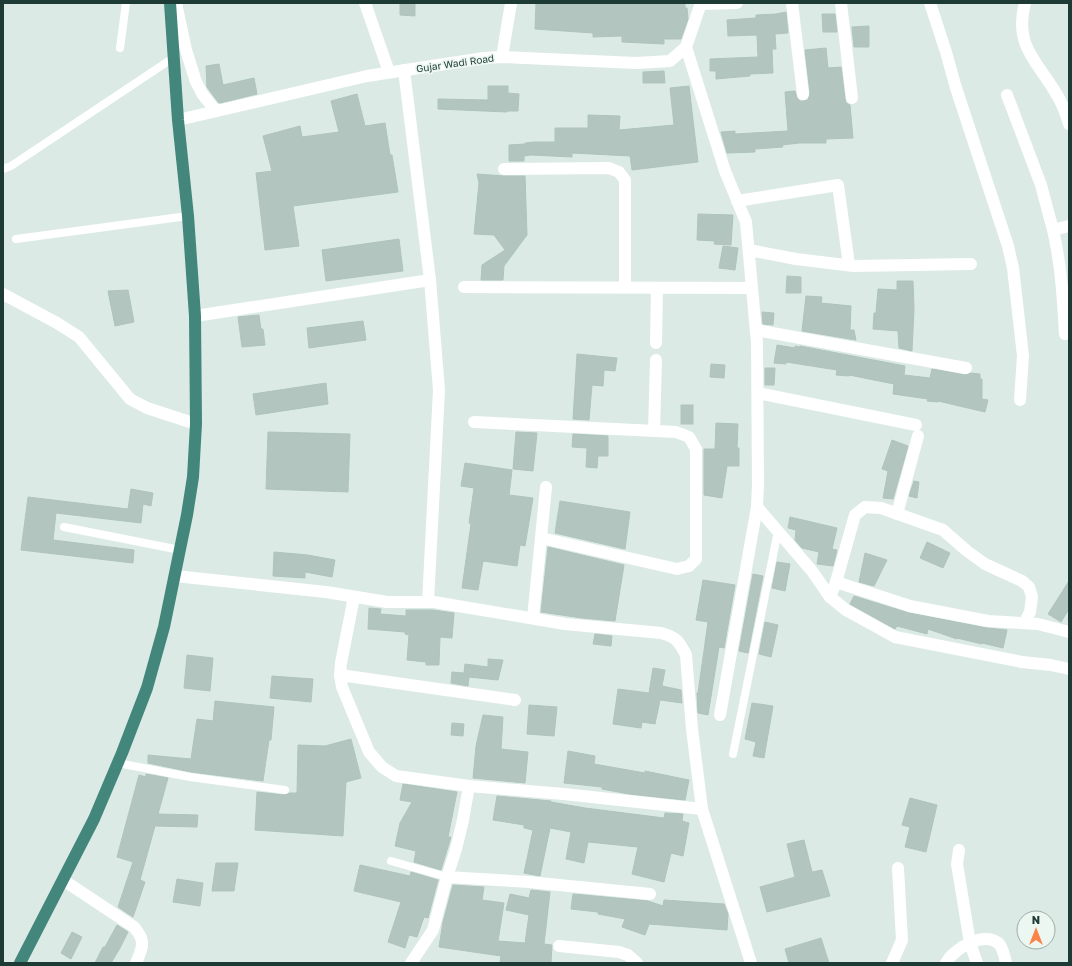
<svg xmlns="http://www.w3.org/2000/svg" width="1072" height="966" font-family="'Golos Text',sans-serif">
  <rect width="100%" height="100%" fill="#dceae5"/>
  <g fill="#b2c5be" stroke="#afc4bd">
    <path d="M 400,3 L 415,3 L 415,16 L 400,15 Z"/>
    <path d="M 536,3 L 685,3 L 685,8 L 687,8 L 688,19 L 681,39 L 664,39 L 664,44 L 622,42 L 622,36 L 593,37 L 593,33 L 535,29 Z"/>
    <path d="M 786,12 L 788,33 L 775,34 L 776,49 L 772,49 L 773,73 L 750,74 L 750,76 L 716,79 L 716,71 L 710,71 L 710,59 L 758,57 L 757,35 L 728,36 L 727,20 L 756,18 L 756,15 L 776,14 Z"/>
    <path d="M 822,14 L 835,14 L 837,32 L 823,32 Z"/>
    <path d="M 869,26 L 869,47 L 854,47 L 852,27 Z"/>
    <path d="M 826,48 L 828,68 L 841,67 L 845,99 L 846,103 L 850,105 L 853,138 L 826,139 L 826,143 L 799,143 L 782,145 L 783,147 L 755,149 L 755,152 L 727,153 L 721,132 L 735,131 L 735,134 L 788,131 L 785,92 L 795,91 L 797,98 L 800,101 L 804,101 L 808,100 L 810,93 L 805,50 Z"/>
    <path d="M 219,64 L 223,85 L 254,78 L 257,94 L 220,103 L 218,102 L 207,87 L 206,66 Z"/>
    <path d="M 664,71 L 665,83 L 643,83 L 643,72 Z"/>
    <path d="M 488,86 L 508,86 L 508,93 L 519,94 L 518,111 L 507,111 L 507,112 L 438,109 L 438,99 L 488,100 Z"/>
    <path d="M 689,86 L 698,162 L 632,170 L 630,156 L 572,153 L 572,157 L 531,155 L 524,156 L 524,161 L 509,161 L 509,145 L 525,144 L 525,143 L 534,142 L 555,142 L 555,128 L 588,128 L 588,115 L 620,116 L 619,130 L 674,125 L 670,88 Z"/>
    <path d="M 357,94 L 365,126 L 385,123 L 390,155 L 392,155 L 398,192 L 293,206 L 299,246 L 265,250 L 256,173 L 272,171 L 263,136 L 300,126 L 302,137 L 339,132 L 331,101 Z"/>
    <path d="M 477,174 L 504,176 L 525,176 L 527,235 L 504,266 L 503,280 L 481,280 L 482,265 L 505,250 L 494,235 L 474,234 L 479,183 Z"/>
    <path d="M 698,214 L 733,215 L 731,245 L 714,244 L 715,241 L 697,240 Z"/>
    <path d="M 399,239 L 403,271 L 326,281 L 322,250 Z"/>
    <path d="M 723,246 L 738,248 L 735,270 L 719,268 Z"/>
    <path d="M 787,276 L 801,277 L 801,293 L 786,293 Z"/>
    <path d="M 897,281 L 913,281 L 914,309 L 912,351 L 899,348 L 898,331 L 873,329 L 874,313 L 876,313 L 878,289 L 897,290 Z"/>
    <path d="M 128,290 L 134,322 L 115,326 L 108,291 Z"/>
    <path d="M 806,296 L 822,297 L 821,303 L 851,306 L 850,330 L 854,330 L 856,340 L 802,331 Z"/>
    <path d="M 762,312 L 774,313 L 773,325 L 763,324 Z"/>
    <path d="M 259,315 L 261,329 L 263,329 L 265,345 L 242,347 L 238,317 Z"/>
    <path d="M 363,321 L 366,340 L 309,348 L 307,328 Z"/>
    <path d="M 777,345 L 795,348 L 795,346 L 800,347 L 800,346 L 905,366 L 904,375 L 930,378 L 932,369 L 965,375 L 971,373 L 980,374 L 980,379 L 982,379 L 982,399 L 988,400 L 985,412 L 938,401 L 938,402 L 927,401 L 928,399 L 893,394 L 894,384 L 849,375 L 849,376 L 836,375 L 837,370 L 786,362 L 786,364 L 774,363 Z"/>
    <path d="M 577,354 L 617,358 L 615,371 L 604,370 L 603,386 L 592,385 L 589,420 L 573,419 Z"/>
    <path d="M 711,364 L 725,365 L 724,378 L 710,377 Z"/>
    <path d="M 765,368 L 775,368 L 774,385 L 765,385 Z"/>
    <path d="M 326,383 L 328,404 L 256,415 L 253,394 Z"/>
    <rect x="681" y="405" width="12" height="19"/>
    <path d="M 716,423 L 738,424 L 737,448 L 739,448 L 739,466 L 727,466 L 722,498 L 704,495 L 704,449 L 715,449 Z"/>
    <path d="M 268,432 L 350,434 L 348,492 L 266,489 Z"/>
    <path d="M 516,432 L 537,433 L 533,471 L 513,469 Z"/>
    <path d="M 573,434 L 608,436 L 608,456 L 598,456 L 597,468 L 586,467 L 587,448 L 572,447 Z"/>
    <path d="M 892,440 L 908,446 L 893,499 L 883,498 L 888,471 L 882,469 Z"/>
    <path d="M 465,463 L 512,470 L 509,495 L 533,498 L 525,546 L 520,545 L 517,566 L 483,561 L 478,590 L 462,588 L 471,524 L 469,523 L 474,488 L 461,486 Z"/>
    <path d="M 914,481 L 919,482 L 917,498 L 909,496 Z"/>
    <path d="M 131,489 L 153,493 L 151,506 L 143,504 L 141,523 L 56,513 L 53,540 L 134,550 L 133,563 L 21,550 L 28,497 L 128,509 Z"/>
    <path d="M 560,501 L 630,512 L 625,549 L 555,533 Z"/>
    <path d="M 790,517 L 837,528 L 832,549 L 837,550 L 833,566 L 817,564 L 819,552 L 802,548 L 795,540 L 796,530 L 788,528 Z"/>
    <path d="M 927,542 L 950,553 L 943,568 L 920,558 Z"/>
    <path d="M 548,547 L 624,565 L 615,621 L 582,618 L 541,612 Z"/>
    <path d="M 274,552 L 308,555 L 335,560 L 332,577 L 305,572 L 305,578 L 273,576 Z"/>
    <path d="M 865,553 L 887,560 L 874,586 L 859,582 Z"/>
    <path d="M 777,562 L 790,564 L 785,591 L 772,588 Z"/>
    <path d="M 753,574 L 763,576 L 748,653 L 739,651 Z"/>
    <path d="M 703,580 L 735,585 L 724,648 L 719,647 L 708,715 L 698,713 L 697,693 L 698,693 L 708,622 L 696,620 Z"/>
    <path d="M 1069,581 L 1069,609 L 1061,622 L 1048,614 Z"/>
    <path d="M 854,596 L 909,613 L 987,628 L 1007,630 L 1003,648 L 982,643 L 982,644 L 957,638 L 957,639 L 928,629 L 927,634 L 897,626 L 895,629 L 850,604 Z"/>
    <path d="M 369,608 L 381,609 L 380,614 L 406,616 L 406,610 L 433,610 L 454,613 L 452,638 L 440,637 L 439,665 L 426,665 L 426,662 L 407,660 L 409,635 L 405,634 L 405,632 L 368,629 Z"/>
    <path d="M 765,622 L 778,625 L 771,657 L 759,654 Z"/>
    <path d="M 595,634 L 612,636 L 611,646 L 593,644 Z"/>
    <path d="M 187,655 L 213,658 L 210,691 L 184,688 Z"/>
    <path d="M 488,659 L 503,660 L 498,680 L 469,677 L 468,686 L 451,683 L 452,672 L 464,673 L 465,664 L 488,667 Z"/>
    <path d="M 653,668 L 665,670 L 662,686 L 681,690 L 682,703 L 660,700 L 655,724 L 642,722 L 641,728 L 613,724 L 618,689 L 649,693 Z"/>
    <path d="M 272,676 L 313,679 L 311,702 L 270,698 Z"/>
    <path d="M 215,701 L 274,707 L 271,740 L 269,740 L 263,781 L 191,772 L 148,763 L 148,755 L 191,759 L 197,719 L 213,721 Z"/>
    <path d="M 752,703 L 773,706 L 764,758 L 753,756 L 756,742 L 745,739 Z"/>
    <path d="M 529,705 L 557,707 L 554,736 L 527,734 Z"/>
    <path d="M 483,715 L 503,717 L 501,749 L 528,752 L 525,783 L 473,778 L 476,746 Z"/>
    <path d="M 452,723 L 464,724 L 463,736 L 451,735 Z"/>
    <path d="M 351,739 L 361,778 L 346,782 L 343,836 L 255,830 L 257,792 L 284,795 L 290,793 L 297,793 L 298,745 L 325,746 Z"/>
    <path d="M 568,751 L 595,756 L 594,764 L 645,773 L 645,771 L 689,780 L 685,800 L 629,794 L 602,789 L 602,787 L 564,783 Z"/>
    <path d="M 146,774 L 168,778 L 158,814 L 198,815 L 197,827 L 155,826 L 140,880 L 145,882 L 133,917 L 118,907 L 133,862 L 117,857 L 139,775 L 146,777 Z"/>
    <path d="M 403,784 L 457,792 L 448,837 L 451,837 L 441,870 L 414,862 L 416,851 L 395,846 L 400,823 L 412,802 L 400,800 Z"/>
    <path d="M 497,796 L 551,801 L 551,802 L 585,808 L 664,818 L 665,813 L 683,814 L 682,821 L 689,823 L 683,856 L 671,853 L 664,882 L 632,874 L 638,847 L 588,842 L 584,863 L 566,859 L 571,832 L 550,828 L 540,876 L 524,873 L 533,830 L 524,828 L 524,825 L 493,820 Z"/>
    <path d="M 910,798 L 937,805 L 926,852 L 905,847 L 910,827 L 902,825 Z"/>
    <path d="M 804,840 L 812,872 L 822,870 L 830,896 L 767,912 L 760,887 L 795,877 L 787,844 Z"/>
    <path d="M 216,863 L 238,863 L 234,891 L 212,891 Z"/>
    <path d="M 360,865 L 410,876 L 411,872 L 438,880 L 428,918 L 424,917 L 417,937 L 409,935 L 405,948 L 388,942 L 401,902 L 354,891 Z"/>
    <path d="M 177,879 L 203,883 L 200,906 L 173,902 Z"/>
    <path d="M 453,885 L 484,887 L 482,900 L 504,903 L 498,941 L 525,943 L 529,915 L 506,910 L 510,894 L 529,898 L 531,890 L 550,892 L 544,944 L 552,945 L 551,963 L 500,963 L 501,956 L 439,947 L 443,922 Z"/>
    <path d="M 573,894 L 648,901 L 663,906 L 664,900 L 724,904 L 728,914 L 727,930 L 649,924 L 645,935 L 622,927 L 625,919 L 598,914 L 598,912 L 571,909 Z"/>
    <path d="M 117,925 L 128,932 L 120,948 L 111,963 L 95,963 L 103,947 L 105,947 Z"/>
    <path d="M 72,932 L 82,937 L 71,959 L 61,953 Z"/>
    <path d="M 821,938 L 829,963 L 789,963 L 785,949 Z"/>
  </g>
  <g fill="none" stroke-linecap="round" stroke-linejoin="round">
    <g stroke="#fff" stroke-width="8">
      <path d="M 120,48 L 126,3"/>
      <path d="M 3,169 L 11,166 L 173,58"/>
      <path d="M 16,239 L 188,216"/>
      <path d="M 64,527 L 180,550"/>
      <path d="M 733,754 L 778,531"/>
      <path d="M 118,763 L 190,777 L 285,790"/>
      <path d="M 391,861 L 447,877"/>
    </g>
    <g stroke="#fff" stroke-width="12">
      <path d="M 365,3 L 389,72"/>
      <path d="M 792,3 L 803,94"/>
      <path d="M 841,3 L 852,98"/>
      <path d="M 930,3 L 946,52 L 956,88 L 1008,246 L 1013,268 L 1023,356 L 1020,400"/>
      <path d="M 1025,3 C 1014,44 1035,59 1054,90 C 1061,101 1066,112 1069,124"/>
      <path d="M 701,4 L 737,3"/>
      <path d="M 686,47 L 725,171 L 746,222 L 757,343 L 758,485 L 757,507 L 720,715"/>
      <path d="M 502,57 L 511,3"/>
      <path d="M 404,70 L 430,280 L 439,390 L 428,602"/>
      <path d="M 1007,95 L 1041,185 L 1053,230"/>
      <path d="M 504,169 L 609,168 L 619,172 L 625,180 L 625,287"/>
      <path d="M 737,201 L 838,185 L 849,265"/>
      <path d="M 749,250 L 796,259 L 854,266 L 971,264"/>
      <path d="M 464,287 L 752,288"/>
      <path d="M 3,294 L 57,323 L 79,337 L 130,399 L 147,408 L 196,424"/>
      <path d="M 195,316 L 430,280"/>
      <path d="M 756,330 L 966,368"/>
      <path d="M 1065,334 C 1063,299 1061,264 1053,230 L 1069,226"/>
      <path d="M 656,343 L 657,288"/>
      <path d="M 758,393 L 916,425"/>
      <path d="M 474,422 L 676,432 L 689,437 L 696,449 L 696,559 L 689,566 L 677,569 L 541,538"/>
      <path d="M 654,431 L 656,360"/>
      <path d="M 757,507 L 812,571 L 830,597 L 846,610 L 895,637 L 1022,662 L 1051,665 L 1069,669"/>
      <path d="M 897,514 L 918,436"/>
      <path d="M 175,576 L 326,592 L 387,602 L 434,602 L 565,624 L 661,633 C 676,637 679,641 686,655 L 692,729 L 702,809 L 751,963"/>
      <path d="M 836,582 L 910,606 L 988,621 L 1038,624 L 1069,632"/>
      <path d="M 354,597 L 341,663 L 340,675 L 342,687 L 369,752 L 382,767 L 396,776 L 469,786 L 564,794 L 702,809"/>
      <path d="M 830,597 L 836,582 L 855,515 L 865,507 L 881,508 L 943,530 L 967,551 L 985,564 L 1022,581 L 1029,587 L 1032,597 L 1030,612 L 1025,622"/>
      <path d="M 533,618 L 546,487"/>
      <path d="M 340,675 L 515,700"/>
      <path d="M 959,850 L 957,864 L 970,943 L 977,963"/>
      <path d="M 447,877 L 529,882 L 650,894"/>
      <path d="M 63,880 L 134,927 C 146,941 143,947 136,963"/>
      <path d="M 559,946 L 619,952 L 628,955 L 637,963"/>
      <path d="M 411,963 L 433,930 L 447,877 L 456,849 L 463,820 L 469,786"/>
      <path d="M 892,963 L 902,940 L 898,868"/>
      <path d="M 946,963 C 953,949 986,929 1000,945 C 1003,950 1005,958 1006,963"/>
    </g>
    <g stroke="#fff" stroke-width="12">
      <path d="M 176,3 L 186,50 L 196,82 L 203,95 L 216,111"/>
      <path d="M 178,120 L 367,76 L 484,58 L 502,57 L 636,63 L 670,61 L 686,47 L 701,3"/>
    </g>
    <path stroke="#43867b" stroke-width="12" d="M 20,963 L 94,819 L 122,753 L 147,688 L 164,627 L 187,515 L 193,477 L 196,424 L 195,316 L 188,216 L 178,120 L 170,3"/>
  </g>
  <g text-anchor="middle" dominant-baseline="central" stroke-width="3.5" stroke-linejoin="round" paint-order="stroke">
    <g font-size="10" fill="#1e3a34" stroke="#edf7f2">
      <text transform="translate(455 63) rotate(-8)">Gujar Wadi Road</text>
    </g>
  </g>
  <rect width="1072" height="966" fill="none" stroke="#1e3a34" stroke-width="8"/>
  <g transform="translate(1036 930)"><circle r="19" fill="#edf7f2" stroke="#9aaba6"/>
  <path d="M0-3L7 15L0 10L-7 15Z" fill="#fb8349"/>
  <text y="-6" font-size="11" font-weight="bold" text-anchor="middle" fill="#1e3a34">N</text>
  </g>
</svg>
